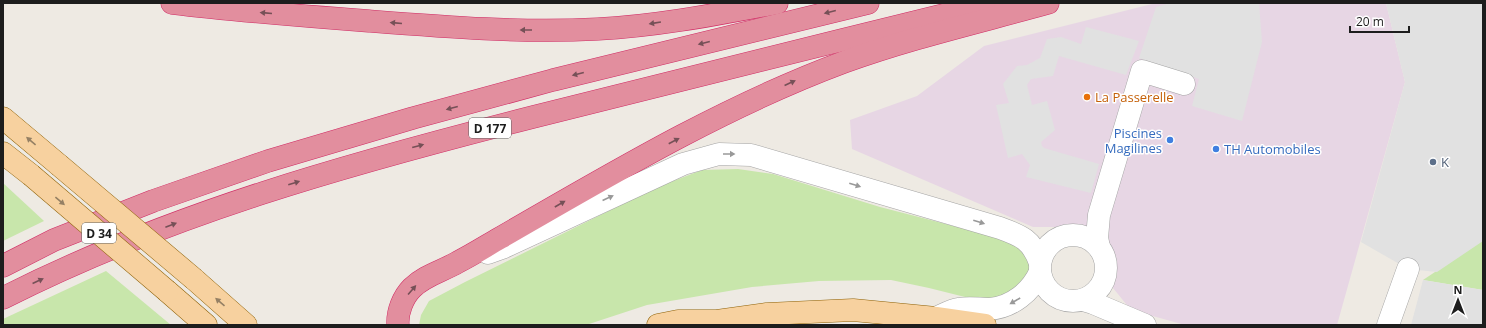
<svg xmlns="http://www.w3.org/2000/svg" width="1486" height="328" font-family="'Open Sans',sans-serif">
  <rect width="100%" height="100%" fill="#eeeae3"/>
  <path fill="#e7d6e4" d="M 1156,3 L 1386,3 L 1405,82 L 1337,325 L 1185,325 L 1131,310 L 1113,288 L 1112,268 L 1108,252 L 1103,238 L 1073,227 L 1033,227 L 852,149 L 850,120 L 917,96 L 984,46 Z"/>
  <g fill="#c8e6ab">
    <path d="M 738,169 L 773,174 L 880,207 L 1008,240 L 1029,255 L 1031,268 L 1014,291 L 987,300 L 969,298 L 929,288 L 891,280 L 819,281 L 752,287 L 647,305 L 586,325 L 419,325 L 421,315 L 429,301 L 465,282 L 655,188 L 702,170 Z"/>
    <path d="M 3,183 L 44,221 L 3,241 Z"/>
    <path d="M 1483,240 L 1483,290 L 1423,280 Z"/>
    <path d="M 106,271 L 171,325 L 3,325 L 3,319 Z"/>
  </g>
  <g fill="#e1e1e1">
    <path d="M 1170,3 L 1259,3 L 1262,42 L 1242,121 L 1192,106 L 1199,79 L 1139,58 L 1156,7 Z"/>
    <path d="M 1386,3 L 1483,3 L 1483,241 L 1437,272 L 1408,269 L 1361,242 L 1405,82 Z"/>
    <path d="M 1086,27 L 1139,41 L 1126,75 L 1059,56 L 1053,76 L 1031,79 L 1027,85 L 1032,105 L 1047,101 L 1055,130 L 1041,142 L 1042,146 L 1044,148 L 1099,164 L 1091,193 L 1026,177 L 1030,165 L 1022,154 L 1008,158 L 996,105 L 1009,103 L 1003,84 L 1017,66 L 1027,65 L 1040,58 L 1047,39 L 1061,37 L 1081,44 Z"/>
    <path d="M 1423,280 L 1483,290 L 1483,325 L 1411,325 Z"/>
  </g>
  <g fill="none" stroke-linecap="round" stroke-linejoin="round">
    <defs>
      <g id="minor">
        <circle cx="1073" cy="268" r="33"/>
        <path d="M 1099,247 L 1097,238 L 1099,215 L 1142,71 L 1184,84"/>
        <path d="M 488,253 L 502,248 L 683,164 L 719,154 L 751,155 L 1000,228 C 1022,236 1032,240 1040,263"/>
        <path d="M 1083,300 L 1093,303 L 1145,325"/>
        <path d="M 936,318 C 943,315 951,310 959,309 C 969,307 980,309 990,309 C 1012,307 1031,292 1040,272"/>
        <path d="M 1388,325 L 1408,269"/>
      </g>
      <g id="major">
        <path d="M 3,118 L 59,165"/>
        <path d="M 3,153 L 31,175"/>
        <path d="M 194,279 L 246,325"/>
        <path d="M 167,291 L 206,325"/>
        <path d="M 658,325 L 678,321 L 717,321 L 767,314 L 853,310 L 936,318 L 985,325"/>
      </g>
      <g id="highway">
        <path d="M 172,3 C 238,11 303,16 369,21 C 446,27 522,33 598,29 C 658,26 718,14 777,3"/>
        <path d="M 3,266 L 54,240 L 153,201 L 268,161 L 413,118 L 553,80 L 868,3"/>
        <path d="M 3,298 C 171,213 352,163 533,117 C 686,78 839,41 992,3"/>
        <path d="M 398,325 C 397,312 403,297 412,288 C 425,275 443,271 458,262 C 472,255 486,246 500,238 C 611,174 723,107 844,62 C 910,38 980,22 1048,3"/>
      </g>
    </defs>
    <use href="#minor" stroke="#a4a4a4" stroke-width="23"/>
    <use href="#major" stroke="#8f6207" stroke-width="23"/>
    <use href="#highway" stroke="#d02c65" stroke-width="23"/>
    <use href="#minor" stroke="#fff" stroke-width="22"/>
    <use href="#major" stroke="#f7d19f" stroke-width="22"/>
    <use href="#highway" stroke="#e28e9e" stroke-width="22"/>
    <defs>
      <g id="major-bridge">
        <path d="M 59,165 L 194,279"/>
        <path d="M 31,175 L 167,291"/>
      </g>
    </defs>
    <use href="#major-bridge" stroke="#8f6207" stroke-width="23" stroke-linecap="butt"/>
    <use href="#major-bridge" stroke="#f7d19f" stroke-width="22"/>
  </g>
  <defs><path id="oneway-solid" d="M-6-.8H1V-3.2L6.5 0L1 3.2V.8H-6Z"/></defs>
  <g fill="#765057">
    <use href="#oneway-solid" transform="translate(830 12) rotate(166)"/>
    <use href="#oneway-solid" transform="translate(266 13) rotate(-175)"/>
    <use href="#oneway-solid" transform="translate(396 23) rotate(-175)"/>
    <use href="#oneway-solid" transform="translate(655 23) rotate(171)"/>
    <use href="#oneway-solid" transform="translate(526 30) rotate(-180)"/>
    <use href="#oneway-solid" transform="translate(704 43) rotate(166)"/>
    <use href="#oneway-solid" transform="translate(578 74) rotate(166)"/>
    <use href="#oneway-solid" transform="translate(790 83) rotate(-25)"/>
    <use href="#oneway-solid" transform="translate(452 108) rotate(165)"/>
    <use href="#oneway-solid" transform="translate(674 141) rotate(-28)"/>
    <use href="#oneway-solid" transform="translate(418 146) rotate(-15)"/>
    <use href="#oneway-solid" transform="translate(294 183) rotate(-17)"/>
    <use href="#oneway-solid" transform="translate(560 204) rotate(-30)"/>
    <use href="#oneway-solid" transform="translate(171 225) rotate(-21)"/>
    <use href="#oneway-solid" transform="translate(38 281) rotate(-25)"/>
    <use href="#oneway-solid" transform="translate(412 290) rotate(-49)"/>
  </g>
  <g fill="#958064">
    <use href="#oneway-solid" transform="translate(31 141) rotate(-140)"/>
    <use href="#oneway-solid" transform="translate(60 201) rotate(40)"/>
    <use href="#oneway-solid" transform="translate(220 302) rotate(-139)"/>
  </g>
  <g fill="#999">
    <use href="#oneway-solid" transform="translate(729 154)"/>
    <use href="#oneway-solid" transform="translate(855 185) rotate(17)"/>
    <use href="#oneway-solid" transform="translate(608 198) rotate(-25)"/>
    <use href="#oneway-solid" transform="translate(979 222) rotate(17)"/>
    <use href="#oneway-solid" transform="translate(1015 301) rotate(150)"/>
  </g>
  <circle fill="#e8710a" stroke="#fff" stroke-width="1.5" cx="1087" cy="97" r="4"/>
  <g fill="#3f7fe0" stroke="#fff" stroke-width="1.5">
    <circle cx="1170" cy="140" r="4"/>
    <circle cx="1216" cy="149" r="4"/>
  </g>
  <circle fill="#5c6f8a" stroke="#fff" stroke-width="1.5" cx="1433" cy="162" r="4"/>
  <g text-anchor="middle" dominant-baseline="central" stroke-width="3" stroke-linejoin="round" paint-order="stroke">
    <g fill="#fff" stroke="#616161" stroke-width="1">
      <rect x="469" y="118" width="42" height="20" rx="3"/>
      <rect x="82" y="223" width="34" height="20" rx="3"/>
    </g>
    <g font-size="12" font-weight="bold" fill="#1d1d1d">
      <text x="490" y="128">D 177</text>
      <text x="99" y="233">D 34</text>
    </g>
    <g font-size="13" fill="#c56008" stroke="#fff" text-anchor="start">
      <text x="1095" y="97">La Passerelle</text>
    </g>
    <g font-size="13" fill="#366cbe" stroke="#fff" text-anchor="end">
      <text x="1162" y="133">Piscines<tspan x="1162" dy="15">Magilines</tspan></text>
      <text x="1224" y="149" text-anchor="start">TH Automobiles</text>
    </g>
    <g font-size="13" fill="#4e5e75" stroke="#fff" text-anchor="start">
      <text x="1441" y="162">K</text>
    </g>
  </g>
  <rect width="1486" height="328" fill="none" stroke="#1d1d1d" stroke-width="8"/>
  <g transform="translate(1458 300)" stroke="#ffffff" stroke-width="3" paint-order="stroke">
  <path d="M0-3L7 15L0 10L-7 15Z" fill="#1d1d1d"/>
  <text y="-6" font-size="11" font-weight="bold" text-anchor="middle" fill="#1d1d1d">N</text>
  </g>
  <path d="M1350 26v6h59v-6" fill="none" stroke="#1d1d1d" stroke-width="2"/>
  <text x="1356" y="26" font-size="12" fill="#1d1d1d" stroke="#ffffff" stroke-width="3" paint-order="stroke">20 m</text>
</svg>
